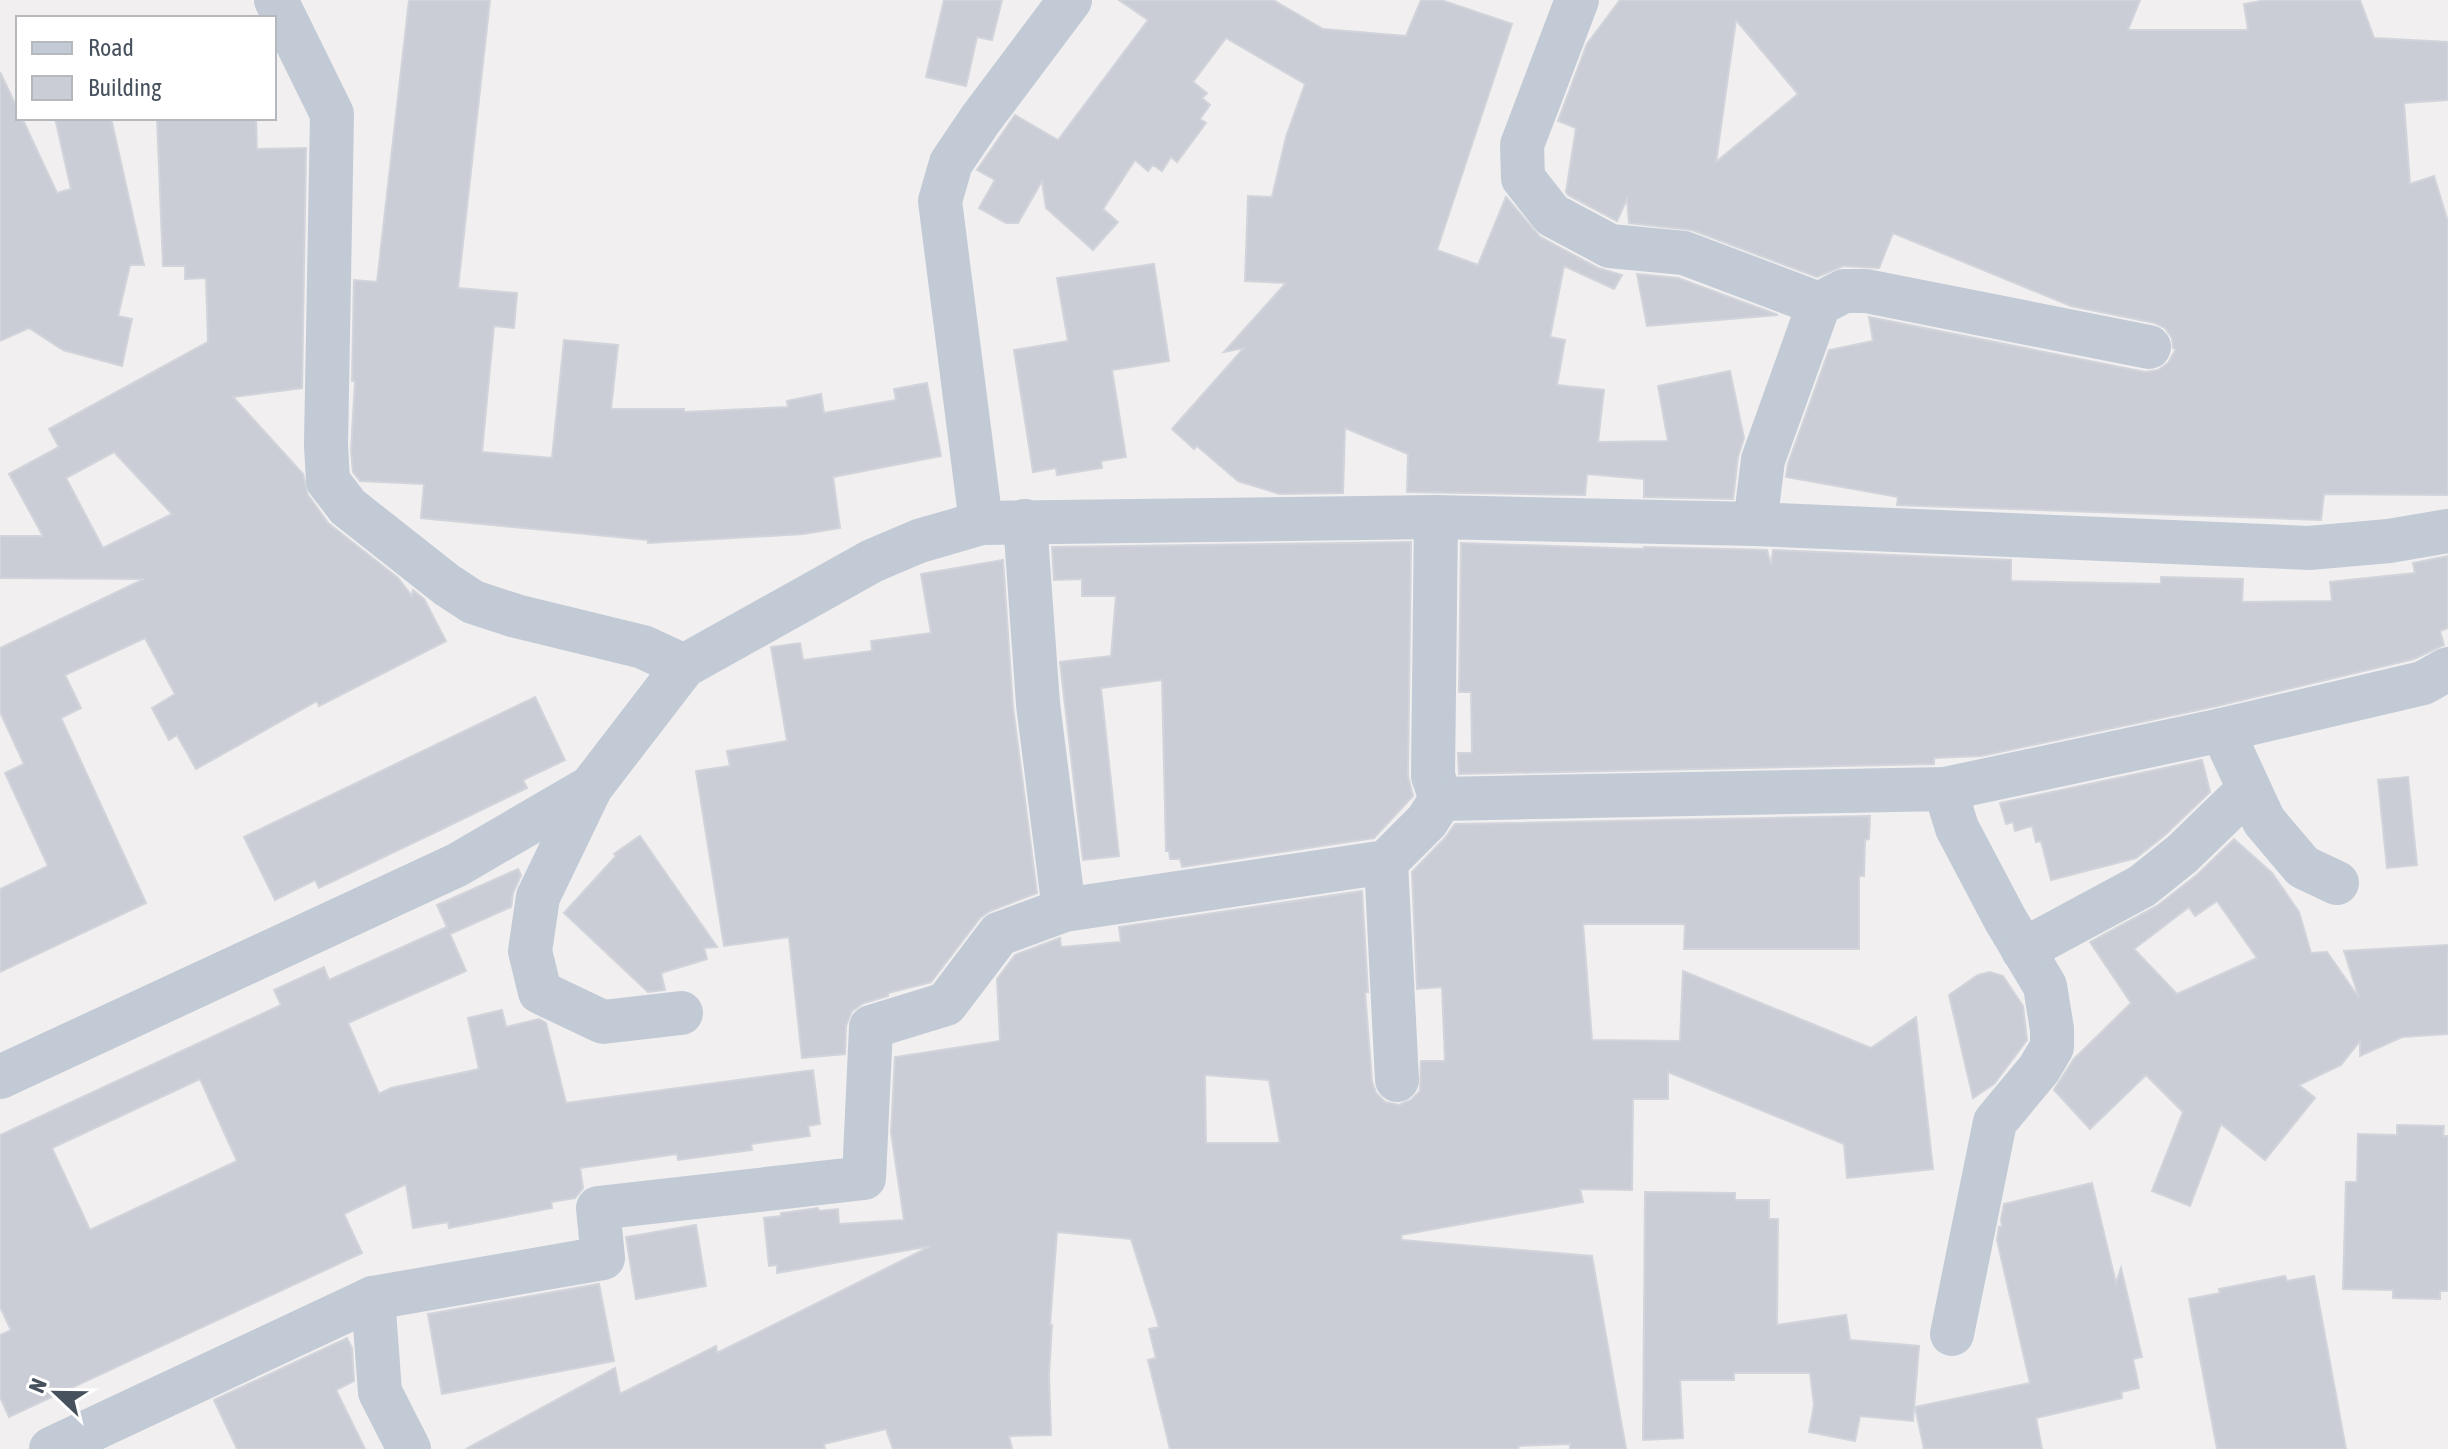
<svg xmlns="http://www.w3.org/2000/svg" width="2448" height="1449" font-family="'Asap Condensed',sans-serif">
  <rect width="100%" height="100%" fill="#f1efef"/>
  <g fill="#cacdd5" stroke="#d2d4db" stroke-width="2" fill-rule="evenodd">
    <path d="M 409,0 L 490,0 L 458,288 L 517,293 L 514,328 L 494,326 L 482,452 L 552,458 L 564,340 L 618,345 L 611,409 L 684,409 L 684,412 L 788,407 L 787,401 L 821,394 L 824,413 L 896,400 L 894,389 L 927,383 L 941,456 L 833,477 L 840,528 L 803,534 L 648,543 L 648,540 L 421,518 L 424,484 L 360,481 L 353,472 L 351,451 L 355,381 L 352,381 L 354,280 L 377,282 Z"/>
    <path d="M 944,0 L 1002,0 L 992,40 L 977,37 L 966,86 L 926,77 Z"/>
    <path d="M 1119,0 L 1273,0 L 1323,29 L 1406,36 L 1421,0 L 1441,0 L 1512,24 L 1437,250 L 1478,265 L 1506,197 L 1540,237 L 1598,268 L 1622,275 L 1614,289 L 1564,266 L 1550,337 L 1565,340 L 1557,385 L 1604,390 L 1598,442 L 1668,441 L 1658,386 L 1730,371 L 1744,438 L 1738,457 L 1733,499 L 1644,497 L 1644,479 L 1587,474 L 1585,495 L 1407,492 L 1408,454 L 1345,428 L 1343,493 L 1280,494 L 1238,481 L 1197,446 L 1194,449 L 1172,429 L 1244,348 L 1224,352 L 1286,283 L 1245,281 L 1248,196 L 1272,197 L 1286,137 L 1305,84 L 1226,38 L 1193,82 L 1207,93 L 1202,98 L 1210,105 L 1200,119 L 1206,123 L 1177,162 L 1171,157 L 1162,171 L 1153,165 L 1148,171 L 1135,160 L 1103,209 L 1118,222 L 1093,250 L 1046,208 L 1042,181 L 1018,223 L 1006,223 L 979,208 L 995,180 L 977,170 L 1015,115 L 1058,140 L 1148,20 Z"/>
    <path d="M 1620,0 L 2140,0 L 2128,30 L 2248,30 L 2244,4 L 2266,0 L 2360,0 L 2374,38 L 2448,42 L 2448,100 L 2404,103 L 2410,184 L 2434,176 L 2448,222 L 2448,495 L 2324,494 L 2321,520 L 1897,505 L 1898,497 L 1786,477 L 1788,464 L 1829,350 L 1873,341 L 1869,317 L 2145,372 L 2158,370 L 2168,363 L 2176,349 L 2173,348 L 2172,338 L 2165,328 L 2155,323 L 2071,306 L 1893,233 L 1879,268 L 1843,266 L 1817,277 L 1692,230 L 1629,223 L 1627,199 L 1617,221 L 1568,195 L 1566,192 L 1576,128 L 1558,121 L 1587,44 ZM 1736,20 L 1798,94 L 1716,162 Z"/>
    <path d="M 0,72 L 18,110 L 18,118 L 22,118 L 57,193 L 71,189 L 55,118 L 111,118 L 144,265 L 130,265 L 118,316 L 132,319 L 122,366 L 63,350 L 29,328 L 0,341 Z"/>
    <path d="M 157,118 L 256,118 L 257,149 L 306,148 L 302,388 L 233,397 L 303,474 L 308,495 L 328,523 L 398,578 L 412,596 L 413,590 L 424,599 L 446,641 L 319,706 L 317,701 L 196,769 L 177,735 L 169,740 L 152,708 L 175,694 L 145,638 L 65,675 L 81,708 L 61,718 L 146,903 L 0,972 L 0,889 L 48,866 L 5,773 L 24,764 L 0,712 L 0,648 L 144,579 L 0,578 L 0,536 L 43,536 L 9,474 L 59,447 L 49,429 L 208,342 L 206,278 L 185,279 L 185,266 L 163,266 ZM 114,452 L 172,514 L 103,548 L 66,478 Z"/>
    <path d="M 1154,264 L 1169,361 L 1112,370 L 1126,457 L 1101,461 L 1102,468 L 1057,475 L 1056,468 L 1033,472 L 1014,350 L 1068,341 L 1057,278 Z"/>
    <path d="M 1637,274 L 1678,278 L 1778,315 L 1647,326 Z"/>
    <path d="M 1411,542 L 1408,776 L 1413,796 L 1374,838 L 1182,867 L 1180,859 L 1170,859 L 1169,851 L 1166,851 L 1162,680 L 1101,688 L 1119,856 L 1083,860 L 1060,662 L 1111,656 L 1116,596 L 1082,596 L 1082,579 L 1054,580 L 1052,547 Z"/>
    <path d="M 1461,543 L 1644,549 L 1644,547 L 1767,550 L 1771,565 L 1773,550 L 2011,560 L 2011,581 L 2161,584 L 2161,577 L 2243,579 L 2242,602 L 2332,601 L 2330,582 L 2415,573 L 2413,563 L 2448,556 L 2448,628 L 2440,631 L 2444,645 L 2414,659 L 2217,706 L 1981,756 L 1934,758 L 1934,764 L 1459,774 L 1458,753 L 1472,753 L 1471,692 L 1459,692 Z"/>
    <path d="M 1003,560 L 1013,707 L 1037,893 L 990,911 L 980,918 L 931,982 L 888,993 L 888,996 L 864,1003 L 852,1011 L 846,1026 L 845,1054 L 802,1058 L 789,937 L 724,946 L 696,771 L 730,766 L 727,751 L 787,741 L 771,647 L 800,643 L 803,660 L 872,651 L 871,641 L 931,633 L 921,574 Z"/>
    <path d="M 535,697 L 565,760 L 523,780 L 527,788 L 438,831 L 319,888 L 315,880 L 275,900 L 244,837 Z"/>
    <path d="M 2202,760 L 2210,792 L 2165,835 L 2136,858 L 2051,880 L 2041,841 L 2036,842 L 2032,826 L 2015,831 L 2013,822 L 2006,824 L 2000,803 Z"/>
    <path d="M 2408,777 L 2417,865 L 2387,868 L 2378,780 Z"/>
    <path d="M 1870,816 L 1869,839 L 1865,840 L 1864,876 L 1859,876 L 1859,949 L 1684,949 L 1685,924 L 1583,924 L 1592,1040 L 1680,1041 L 1683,971 L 1871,1048 L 1916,1017 L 1933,1169 L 1847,1178 L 1844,1144 L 1668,1072 L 1668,1099 L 1633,1099 L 1632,1190 L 1580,1189 L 1583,1202 L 1401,1235 L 1402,1240 L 1592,1256 L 1626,1449 L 1570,1449 L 1570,1444 L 1519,1446 L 1518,1449 L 1170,1449 L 1148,1360 L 1156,1358 L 1149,1329 L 1159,1327 L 1131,1239 L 1057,1232 L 1050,1325 L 1052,1325 L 1049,1375 L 1051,1435 L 1009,1436 L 1012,1449 L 893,1449 L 886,1429 L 824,1444 L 825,1449 L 466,1449 L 615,1368 L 620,1394 L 716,1346 L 717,1353 L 931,1246 L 777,1273 L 777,1265 L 769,1266 L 764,1218 L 781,1216 L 781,1213 L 818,1208 L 819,1211 L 838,1209 L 839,1224 L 904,1220 L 891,1132 L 895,1057 L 1000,1041 L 997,979 L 1015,955 L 1060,938 L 1061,947 L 1121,942 L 1119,927 L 1362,891 L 1368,992 L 1365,992 L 1372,1081 L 1376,1093 L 1385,1102 L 1399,1105 L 1411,1100 L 1420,1091 L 1421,1061 L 1445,1061 L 1442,987 L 1417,989 L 1412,872 L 1445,838 L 1455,824 ZM 1205,1075 L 1269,1080 L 1280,1143 L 1206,1143 Z"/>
    <path d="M 640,836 L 717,947 L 704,948 L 707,959 L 661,973 L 665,990 L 648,992 L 564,913 L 616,856 L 614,854 Z"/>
    <path d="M 2234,839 L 2272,873 L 2299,912 L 2311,953 L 2327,952 L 2359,998 L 2344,951 L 2448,945 L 2448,1034 L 2402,1037 L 2360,1056 L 2360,1041 L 2341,1065 L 2299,1085 L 2315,1098 L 2265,1160 L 2221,1124 L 2190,1206 L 2152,1191 L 2183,1112 L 2146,1075 L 2090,1129 L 2054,1090 L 2074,1059 L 2131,1003 L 2090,942 L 2157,906 L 2198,874 ZM 2217,901 L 2257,958 L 2177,994 L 2134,949 L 2189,907 L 2195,916 Z"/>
    <path d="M 518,869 L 521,875 L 513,893 L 511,907 L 450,934 L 466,971 L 348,1023 L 379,1094 L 391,1088 L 479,1069 L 468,1018 L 502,1010 L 506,1027 L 539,1019 L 546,1023 L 566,1103 L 813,1070 L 820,1124 L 808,1126 L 810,1136 L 751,1144 L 752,1150 L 678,1160 L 677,1154 L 580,1168 L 583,1188 L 575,1198 L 551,1202 L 552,1208 L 449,1228 L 448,1222 L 413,1228 L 406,1184 L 344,1214 L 362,1253 L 9,1417 L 0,1397 L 0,1335 L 11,1330 L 0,1307 L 0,1135 L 281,1005 L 274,990 L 324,967 L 329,980 L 447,927 L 437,905 ZM 200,1079 L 237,1161 L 90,1230 L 52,1148 Z"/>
    <path d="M 1990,972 L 2003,976 L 2023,1006 L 2027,1040 L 1994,1084 L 1973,1098 L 1949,995 L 1978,975 Z"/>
    <path d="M 2397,1125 L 2444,1126 L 2443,1136 L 2448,1136 L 2448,1291 L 2440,1291 L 2440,1299 L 2393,1298 L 2393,1290 L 2343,1289 L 2346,1182 L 2357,1182 L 2358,1134 L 2397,1135 Z"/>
    <path d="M 2092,1183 L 2116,1283 L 2121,1268 L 2142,1357 L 2133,1359 L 2139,1388 L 2121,1392 L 2122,1398 L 2036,1418 L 2042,1449 L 1924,1449 L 1915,1407 L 2030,1383 L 1997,1240 L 1999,1227 L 2002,1226 L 2001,1220 L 2004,1204 Z"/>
    <path d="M 1645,1192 L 1735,1193 L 1735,1200 L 1769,1200 L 1769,1219 L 1778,1219 L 1777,1325 L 1846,1315 L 1850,1340 L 1919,1346 L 1913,1421 L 1860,1416 L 1855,1441 L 1809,1432 L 1814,1405 L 1810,1373 L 1734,1373 L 1734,1380 L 1680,1380 L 1683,1438 L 1643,1440 Z"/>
    <path d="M 696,1225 L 706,1286 L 636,1299 L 626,1237 Z"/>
    <path d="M 2285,1276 L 2287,1281 L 2314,1276 L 2346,1449 L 2217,1449 L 2189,1299 L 2220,1293 L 2219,1289 Z"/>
    <path d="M 599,1284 L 614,1361 L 442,1394 L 428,1314 Z"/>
    <path d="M 347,1338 L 352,1348 L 354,1381 L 336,1390 L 365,1449 L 237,1449 L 214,1400 Z"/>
  </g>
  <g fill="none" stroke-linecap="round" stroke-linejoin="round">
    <g stroke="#c1cad5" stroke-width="44">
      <path d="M 276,0 L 332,114 L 326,445 L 328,481 L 348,507 L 447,585 L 473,602 L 516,616 L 643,647 L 684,666"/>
      <path d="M 1577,0 L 1522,145 L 1523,178 L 1552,215 L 1610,246 L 1684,253 L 1819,304"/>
      <path d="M 1436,517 L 1433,776 L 1441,799 L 1945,789 L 2222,730 L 2423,683 L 2448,669"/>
      <path d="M 1025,521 L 1038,704 L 1064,910"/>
      <path d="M 981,523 L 940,201 L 951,163 L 980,120 L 1070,0"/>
      <path d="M 1755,524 L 1763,460 L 1819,304 L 1844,291 L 1866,291 L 2149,347"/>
      <path d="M 2222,730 L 2264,821 L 2303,867 L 2337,883"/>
      <path d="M 591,787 L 538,897 L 530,951 L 540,992 L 603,1022 L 681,1013"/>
      <path d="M 1945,789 L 1957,828 L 2005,919 L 2045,986 L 2052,1029 L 2052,1047 L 2039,1069 L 1995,1122 L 1952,1334"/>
      <path d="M 1386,862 L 1397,1080"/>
      <path d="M 2023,950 L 2142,886 L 2182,854 L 2248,790"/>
      <path d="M 0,1077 L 457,865 L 591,787 L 684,666 L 872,561 L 919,541 L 981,523 L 1436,517 L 1755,524 L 2309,548 L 2389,541 L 2448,531"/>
      <path d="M 373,1298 L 380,1392 L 409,1449"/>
      <path d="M 51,1449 L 373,1298 L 603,1258 L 598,1208 L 864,1178 L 871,1027 L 946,1004 L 999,934 L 1064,910 L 1386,862 L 1427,821 L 1441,799"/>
    </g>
  </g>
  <rect x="16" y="16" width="260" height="104" fill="#ffffff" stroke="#b5b9be" stroke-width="2"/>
  <rect x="32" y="42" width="40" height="12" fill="#c1cad5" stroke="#b5b9be" stroke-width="2"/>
  <text x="88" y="56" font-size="24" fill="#46515d">Road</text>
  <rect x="32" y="76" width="40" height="24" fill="#cacdd5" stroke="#b5b9be" stroke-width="2"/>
  <text x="88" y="96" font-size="24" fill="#46515d">Building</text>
  <g transform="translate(56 1393) rotate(292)" stroke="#ffffff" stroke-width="6" paint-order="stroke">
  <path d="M0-6L14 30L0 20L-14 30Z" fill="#46515d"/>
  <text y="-12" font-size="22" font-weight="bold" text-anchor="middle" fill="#46515d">N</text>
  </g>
</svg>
